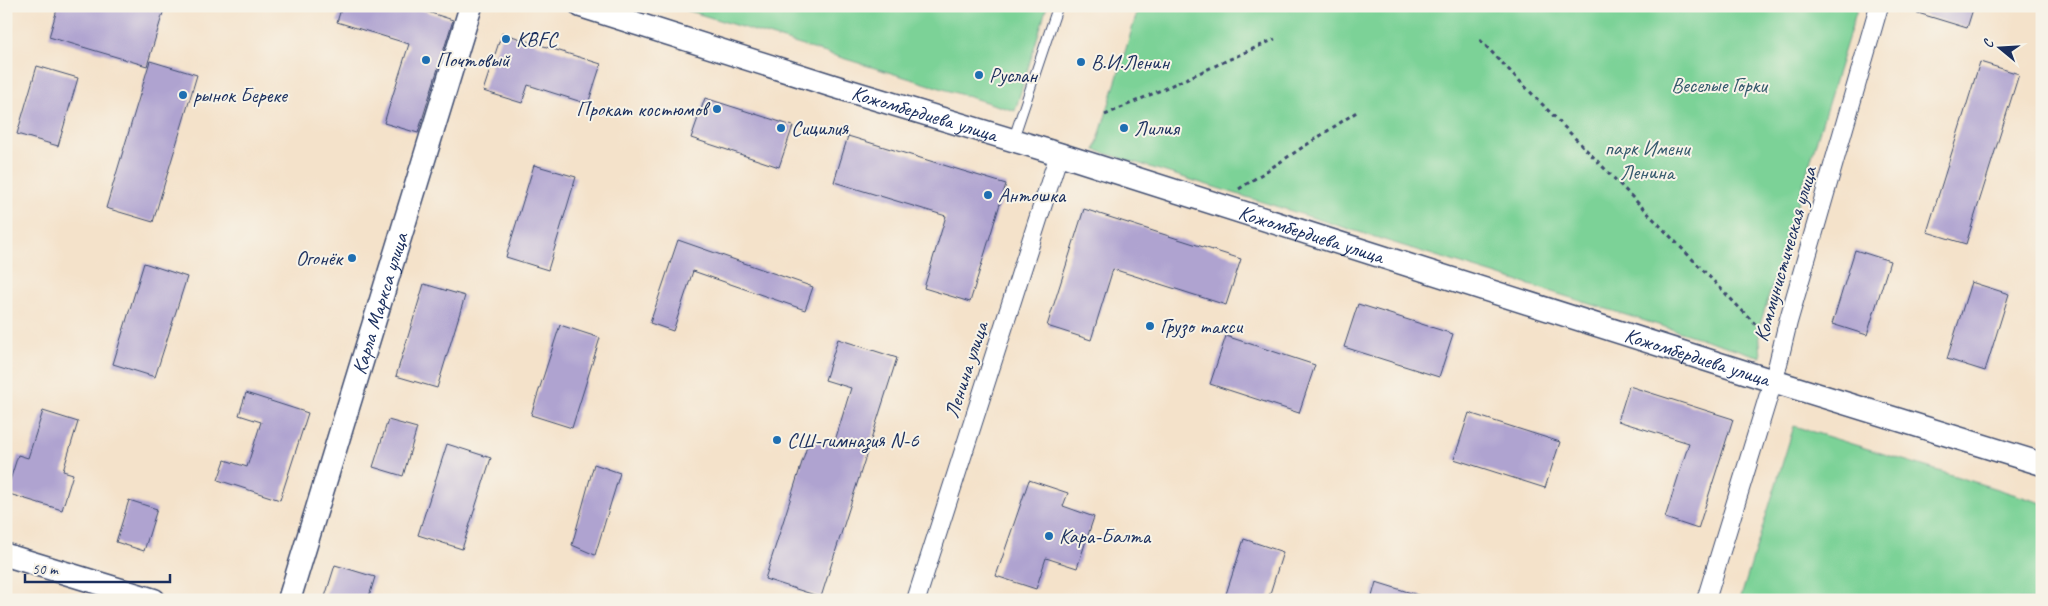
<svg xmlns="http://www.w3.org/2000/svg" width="2048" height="606" font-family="Caveat,sans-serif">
  <rect width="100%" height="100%" fill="#f7f3e8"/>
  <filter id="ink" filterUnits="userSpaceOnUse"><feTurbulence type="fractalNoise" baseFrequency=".02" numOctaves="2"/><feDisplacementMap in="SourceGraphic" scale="10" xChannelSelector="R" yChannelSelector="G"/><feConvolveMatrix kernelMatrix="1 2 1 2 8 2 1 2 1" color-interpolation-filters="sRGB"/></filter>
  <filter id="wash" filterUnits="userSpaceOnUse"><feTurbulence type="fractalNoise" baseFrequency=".0096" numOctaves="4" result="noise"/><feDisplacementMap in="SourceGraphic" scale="20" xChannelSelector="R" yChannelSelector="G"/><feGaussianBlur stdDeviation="1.12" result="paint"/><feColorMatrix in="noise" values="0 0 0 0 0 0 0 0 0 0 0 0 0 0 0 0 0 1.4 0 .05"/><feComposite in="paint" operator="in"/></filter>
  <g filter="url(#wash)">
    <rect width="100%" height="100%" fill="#f4e2ca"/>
    <g fill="#7bd297" stroke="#4b807a">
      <path d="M 673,6 L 1047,6 L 1015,111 Z"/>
      <path d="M 1139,6 L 1858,6 L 1759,328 L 1761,357 L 1095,150 Z"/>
      <path d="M 1794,426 L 2042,503 L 2042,600 L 1740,600 Z"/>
    </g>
    <g id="blocks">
      <g fill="#afa3d0">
        <path d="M 58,6 L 165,6 L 147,66 L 49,37 Z"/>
        <path d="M 342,6 L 409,6 L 453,20 L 418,133 L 384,123 L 409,44 L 337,22 Z"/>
        <path d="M 1909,6 L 1974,6 L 1967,28 L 1908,10 Z"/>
        <path d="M 502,33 L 601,64 L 588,104 L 528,85 L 522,103 L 483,91 Z"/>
        <path d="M 150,61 L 197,75 L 153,222 L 106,208 Z"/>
        <path d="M 1980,62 L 2019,74 L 1966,244 L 1927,232 Z"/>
        <path d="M 37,66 L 78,78 L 58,146 L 17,134 Z"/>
        <path d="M 705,98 L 793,126 L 779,167 L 691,138 Z"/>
        <path d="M 848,136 L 1006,184 L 970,302 L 924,288 L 946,216 L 834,182 Z"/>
        <path d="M 534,165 L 576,177 L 548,270 L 506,257 Z"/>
        <path d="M 1084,209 L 1241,259 L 1226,305 L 1113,269 L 1091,340 L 1047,326 Z"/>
        <path d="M 678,240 L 813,287 L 805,310 L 693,271 L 673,331 L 650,323 Z"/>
        <path d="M 1855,250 L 1890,261 L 1867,335 L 1832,324 Z"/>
        <path d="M 144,263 L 187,277 L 155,377 L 113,364 Z"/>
        <path d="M 1971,282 L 2009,294 L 1985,371 L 1947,359 Z"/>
        <path d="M 424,284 L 465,296 L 437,388 L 396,376 Z"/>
        <path d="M 1358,304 L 1453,334 L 1439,377 L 1344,347 Z"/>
        <path d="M 560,325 L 600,338 L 572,428 L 531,415 Z"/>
        <path d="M 1226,336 L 1315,365 L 1299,413 L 1210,384 Z"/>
        <path d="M 838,339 L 897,358 L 821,597 L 765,579 L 810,437 L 834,444 L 851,388 L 825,380 Z"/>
        <path d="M 1629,386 L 1733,419 L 1698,529 L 1665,518 L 1689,443 L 1618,421 Z"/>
        <path d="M 246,393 L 308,413 L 280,500 L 218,480 L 225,460 L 247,467 L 261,422 L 239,415 Z"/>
        <path d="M 43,411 L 78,422 L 63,471 L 73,474 L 62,510 L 6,493 L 18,455 L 28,458 Z"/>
        <path d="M 1469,413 L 1560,442 L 1545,488 L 1454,459 Z"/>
        <path d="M 388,420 L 417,428 L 403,476 L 373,467 Z"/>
        <path d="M 447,444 L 491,458 L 462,549 L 418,535 Z"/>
        <path d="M 594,464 L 620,473 L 595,555 L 572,545 Z"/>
        <path d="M 1029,480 L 1068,493 L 1063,506 L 1094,517 L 1077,568 L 1046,558 L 1036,589 L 996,576 Z"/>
        <path d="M 129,500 L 157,509 L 144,551 L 116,542 Z"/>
        <path d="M 1244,539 L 1283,552 L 1268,600 L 1224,600 Z"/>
        <path d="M 335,565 L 375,577 L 368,600 L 324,600 Z"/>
        <path d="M 1376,582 L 1421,596 L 1420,600 L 1371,600 Z"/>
      </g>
    </g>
  </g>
  <g filter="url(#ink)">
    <use href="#blocks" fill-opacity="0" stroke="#3c4a6e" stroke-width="1"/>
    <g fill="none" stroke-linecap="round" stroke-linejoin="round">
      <defs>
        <path id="service" d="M 1013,140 L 1058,6"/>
        <g id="minor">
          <path d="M 916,600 L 1059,154"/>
          <path d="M 1706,600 L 1777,368 L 1788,322 L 1879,6"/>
        </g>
        <g id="tertiary">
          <path id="s1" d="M 581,6 L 833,86 L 1059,154 L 1773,381 L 2042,464"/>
          <path d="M 6,555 L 154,600"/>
          <path id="s2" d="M 289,600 L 471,6"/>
        </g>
      </defs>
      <use href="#service" stroke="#3c4a6e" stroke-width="11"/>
      <use href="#minor" stroke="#3c4a6e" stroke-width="20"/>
      <use href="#tertiary" stroke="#3c4a6e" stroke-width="25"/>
      <g stroke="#3c4a6e" stroke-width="3" stroke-dasharray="4 4" stroke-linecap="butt">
        <path d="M 1480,40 L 1759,328"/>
        <path d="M 1105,115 L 1275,39"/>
        <path d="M 1239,189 L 1358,111"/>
      </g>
      <use href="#service" stroke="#fff" stroke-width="9"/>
      <use href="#minor" stroke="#fff" stroke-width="18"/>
      <use href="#tertiary" stroke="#fff" stroke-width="22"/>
    </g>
  </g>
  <g fill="#1f6fb2" stroke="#f7f3e8" stroke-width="2">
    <circle cx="506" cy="39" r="5"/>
    <circle cx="426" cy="60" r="5"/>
    <circle cx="1081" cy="62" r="5"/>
    <circle cx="979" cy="75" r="5"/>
    <circle cx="183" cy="95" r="5"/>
    <circle cx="717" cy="109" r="5"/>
    <circle cx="781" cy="128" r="5"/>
    <circle cx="1124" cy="128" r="5"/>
    <circle cx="988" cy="195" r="5"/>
    <circle cx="352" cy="258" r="5"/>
    <circle cx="1150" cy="326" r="5"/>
    <circle cx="777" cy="440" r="5"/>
    <circle cx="1049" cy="536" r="5"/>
  </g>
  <g text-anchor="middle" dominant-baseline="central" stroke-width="4" stroke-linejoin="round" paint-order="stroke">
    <g font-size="21" fill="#1b2f5e" stroke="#f7f3e8" text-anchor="start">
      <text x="516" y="39">KBFC</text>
      <text x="436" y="60">Почтовый</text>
      <text x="1091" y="62">В.И.Ленин</text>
      <text x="989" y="75">Руслан</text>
      <text x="193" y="95">рынок Береке</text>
      <text x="707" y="109" text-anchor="end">Прокат костюмов</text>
      <text x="791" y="128">Сицилия</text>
      <text x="1134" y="128">Лилия</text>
      <text x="998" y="195">Антошка</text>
      <text x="342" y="258" text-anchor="end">Огонёк</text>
      <text x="1160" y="326">Грузо такси</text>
      <text x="787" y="440">СШ-гимназия N-6</text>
      <text x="1059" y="536">Кара-Балта</text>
    </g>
    <g font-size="21" fill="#33586c" stroke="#f7f3e8">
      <text x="1719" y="85">Веселые Горки</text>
      <text x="1647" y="148">парк Имени<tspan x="1647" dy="24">Ленина</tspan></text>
    </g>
    <g font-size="21" fill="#1b2f5e" stroke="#f7f3e8">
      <text stroke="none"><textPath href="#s1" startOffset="360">Кожомбердиева улица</textPath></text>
      <text stroke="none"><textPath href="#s1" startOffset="765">Кожомбердиева улица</textPath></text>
      <text transform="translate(1785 254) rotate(-74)">Коммунистическая улица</text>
      <text stroke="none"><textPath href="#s2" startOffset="310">Карла Маркса улица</textPath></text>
      <text stroke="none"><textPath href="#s1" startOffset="1170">Кожомбердиева улица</textPath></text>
      <text transform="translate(966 370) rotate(-72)">Ленина улица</text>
    </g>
  </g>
  <rect width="2048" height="606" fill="none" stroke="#f7f3e8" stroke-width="25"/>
  <g transform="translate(2000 48) rotate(288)" stroke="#f7f3e8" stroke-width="4" paint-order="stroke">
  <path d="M0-4L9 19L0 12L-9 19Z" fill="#1b2f5e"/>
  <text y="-8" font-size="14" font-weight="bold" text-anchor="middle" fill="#1b2f5e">С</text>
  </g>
  <path d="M25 574v8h145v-8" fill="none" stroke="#1b2f5e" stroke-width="2.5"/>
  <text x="32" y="574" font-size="15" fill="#1b2f5e" stroke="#f7f3e8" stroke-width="4" paint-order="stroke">50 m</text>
</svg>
